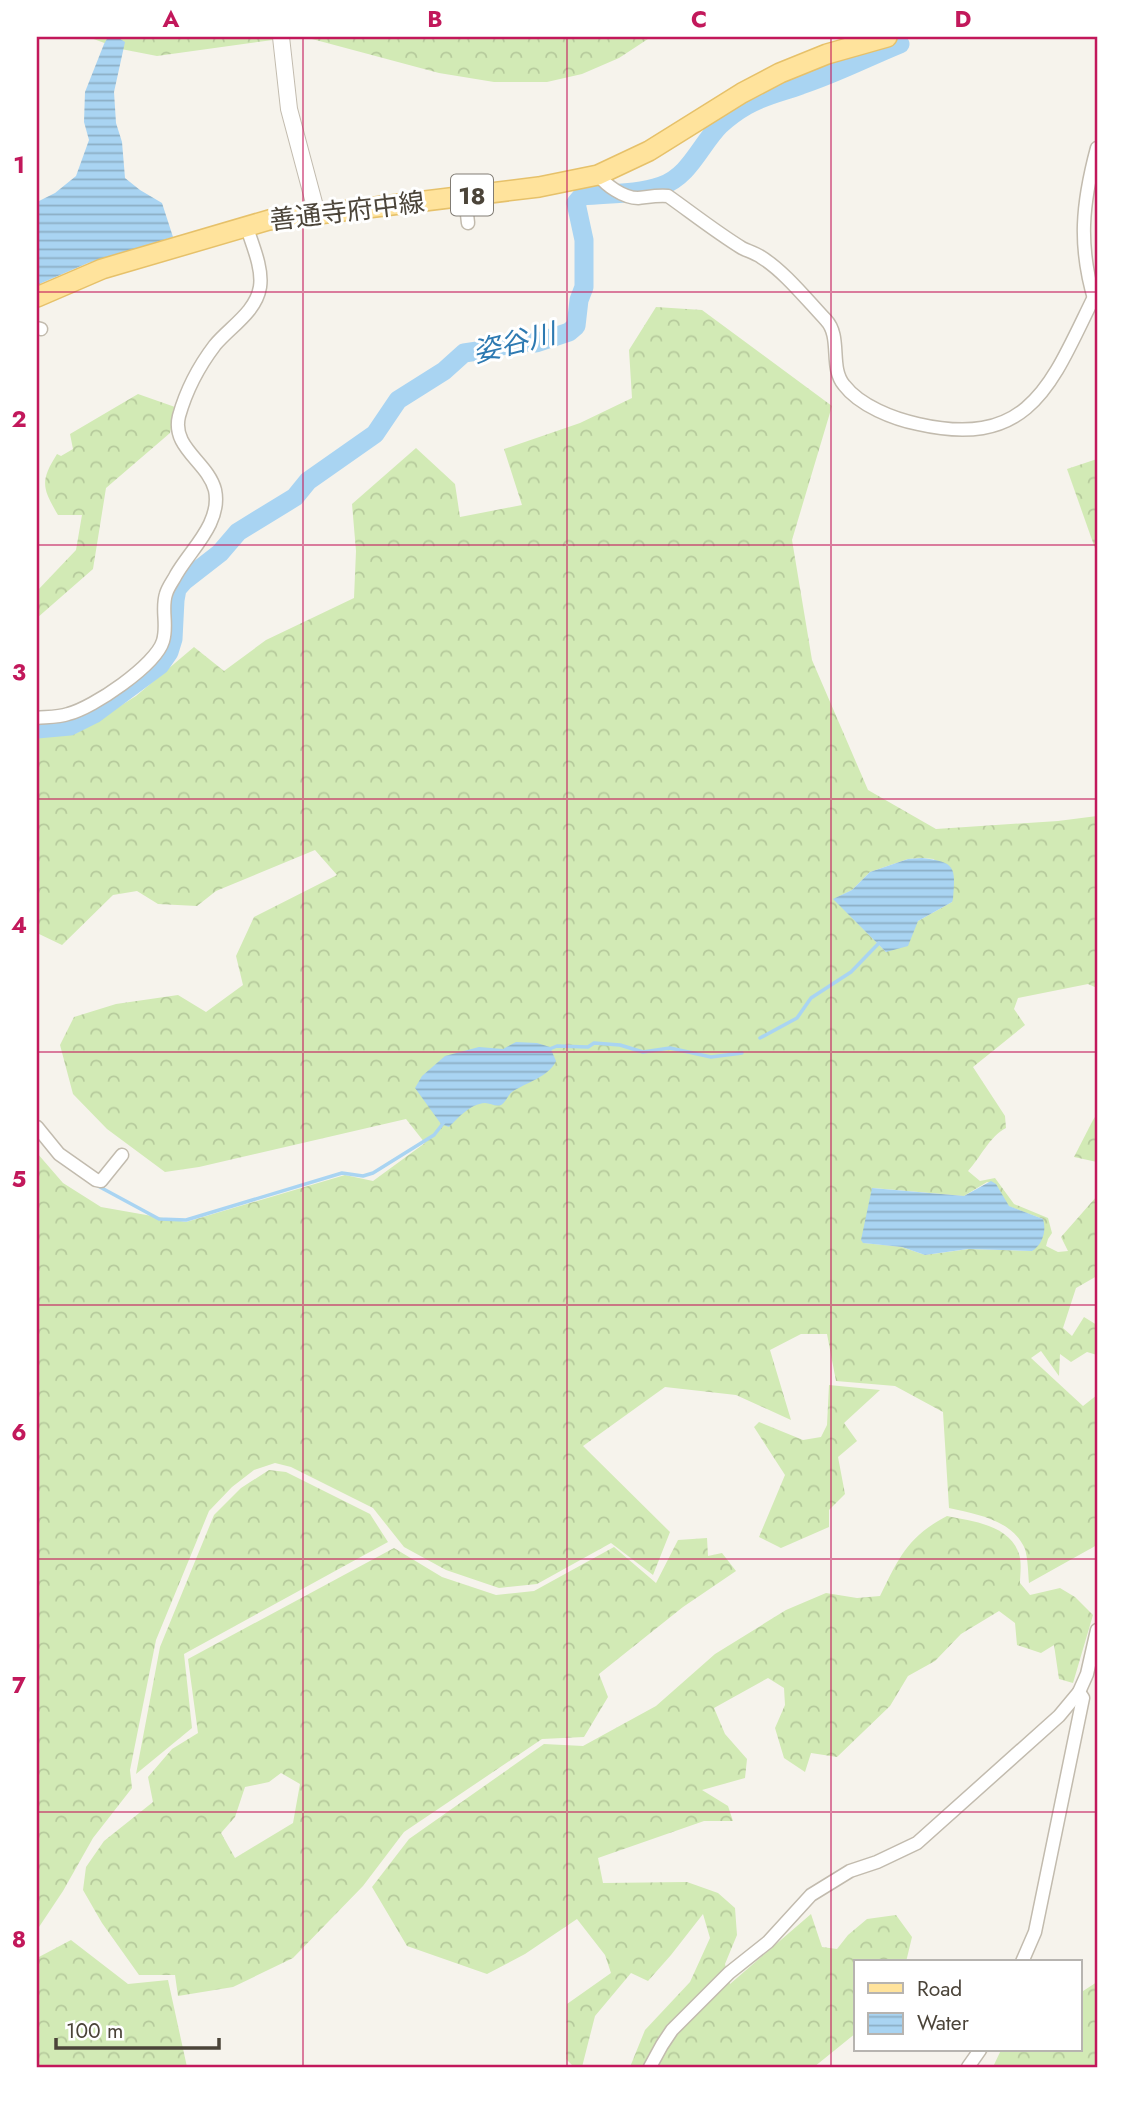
<svg xmlns="http://www.w3.org/2000/svg" width="1134" height="2104" font-family="Jost,'Noto Sans JP',sans-serif">
  <defs>
    <pattern id="forest-crowns" width="20" height="18" patternUnits="userSpaceOnUse" patternTransform="scale(1.75)"><rect width="20" height="18" fill="#d2eab5"/><path d="M2 6a3 3 0 1 1 6 0M12 15a3 3 0 1 1 6 0" fill="none" stroke="#b6ca9c"/></pattern>
    <pattern id="water-rules" width="6" height="5" patternUnits="userSpaceOnUse" patternTransform="scale(1.75)"><rect width="6" height="5" fill="#a9d4f2"/><path d="M0 2.5h6" fill="none" stroke="#8caec5"/></pattern>
  </defs>
  <rect width="100%" height="100%" fill="#f6f3ec"/>
  <g fill="url(#forest-crowns)" fill-rule="evenodd">
    <path d="M 88,37 L 651,37 L 619,58 L 582,74 L 547,82 L 494,82 L 439,73 L 312,39 L 280,39 L 157,56 L 121,49 Z"/>
    <path d="M 656,307 L 702,310 L 832,406 L 792,540 L 812,660 L 868,790 L 936,829 L 1058,821 L 1097,816 L 1097,988 L 1088,984 L 1018,998 L 1014,1009 L 1025,1025 L 973,1067 L 1005,1116 L 1006,1128 C 989,1137 981,1157 968,1171 L 980,1181 L 995,1178 L 1014,1204 L 1048,1218 L 1052,1233 L 1048,1239 L 1046,1246 L 1058,1252 L 1068,1251 L 1061,1237 L 1097,1196 L 1097,1276 L 1076,1288 L 1063,1328 L 1072,1336 L 1084,1317 L 1097,1325 L 1097,1355 L 1087,1352 L 1071,1362 L 1060,1354 L 1059,1376 L 1041,1351 L 1031,1358 L 1083,1406 L 1097,1395 L 1097,1545 L 1029,1583 C 1028,1572 1028,1559 1025,1549 C 1013,1520 976,1514 949,1508 L 943,1412 L 895,1386 L 836,1381 L 827,1334 L 801,1334 L 770,1350 L 791,1420 L 736,1395 L 665,1387 L 583,1446 L 670,1532 L 653,1575 L 611,1543 L 537,1584 L 499,1588 L 446,1570 L 404,1547 L 373,1508 L 291,1467 L 275,1463 L 254,1470 L 232,1487 L 209,1511 L 156,1640 L 130,1770 L 132,1788 L 93,1838 L 63,1891 L 37,1930 L 37,1153 L 63,1183 L 101,1207 L 186,1222 L 345,1175 L 373,1181 L 425,1143 L 406,1119 L 199,1167 L 165,1172 L 107,1129 L 73,1094 L 60,1045 L 74,1017 L 116,1004 L 178,995 L 206,1012 L 243,985 L 236,956 L 254,917 L 337,875 L 315,850 L 216,891 L 197,906 L 158,904 L 137,891 L 113,895 L 62,945 L 37,933 L 37,737 L 77,733 L 136,696 L 194,647 L 224,671 L 266,640 L 354,598 L 356,551 L 352,504 L 416,448 L 455,484 L 460,517 L 522,505 L 504,449 L 580,423 L 632,398 L 629,350 ZM 922,858 L 934,859 L 952,902 L 918,921 L 886,952 L 834,899 L 852,890 L 870,872 L 908,859 ZM 987,1182 L 995,1184 L 1008,1206 L 1043,1219 L 1032,1251 L 969,1249 L 925,1255 L 902,1247 L 864,1243 L 873,1188 L 964,1196 Z"/>
    <path d="M 138,394 L 175,407 L 170,433 L 106,488 L 93,569 L 37,618 L 37,591 L 76,550 L 82,515 L 58,515 C 42,488 40,481 57,454 L 61,456 L 73,449 L 70,434 Z"/>
    <path d="M 1097,459 L 1097,554 L 1067,469 Z"/>
    <path d="M 1097,1114 L 1097,1162 L 1074,1157 L 1093,1120 Z"/>
    <path d="M 829,1385 L 880,1390 L 844,1423 L 857,1441 L 838,1457 L 845,1494 L 829,1510 L 829,1527 L 781,1548 L 759,1537 L 785,1475 L 754,1427 L 759,1422 L 803,1440 L 821,1437 L 827,1425 Z"/>
    <path d="M 269,1470 L 286,1472 L 370,1514 L 388,1542 L 184,1654 L 192,1728 L 136,1774 L 160,1647 L 214,1515 L 241,1488 Z"/>
    <path d="M 947,1516 C 972,1521 1010,1525 1019,1554 C 1022,1563 1020,1575 1020,1583 L 1030,1595 L 1060,1588 L 1075,1597 L 1093,1615 L 1073,1683 L 1059,1679 L 1054,1645 L 1041,1653 L 1017,1645 L 1015,1623 L 999,1611 L 961,1634 L 935,1661 L 908,1676 L 890,1706 L 837,1757 L 811,1753 L 805,1772 L 784,1758 L 775,1728 L 785,1705 L 784,1688 L 768,1678 L 714,1708 L 725,1734 L 747,1759 L 745,1778 L 702,1790 L 728,1806 L 733,1821 L 704,1821 L 598,1858 L 603,1883 L 687,1882 L 718,1893 L 735,1908 L 737,1935 L 725,1964 L 730,1984 L 811,1914 L 822,1947 L 837,1949 L 848,1935 L 867,1919 L 896,1915 L 912,1937 L 906,1962 L 856,1962 L 856,2033 L 814,2067 L 630,2067 L 645,2030 L 690,1982 L 710,1938 L 703,1914 L 671,1955 L 648,1981 L 631,1973 L 595,2016 L 582,2067 L 574,2067 L 566,2059 L 567,2004 L 611,1973 L 605,1955 L 577,1919 L 525,1954 L 487,1974 L 407,1946 L 372,1887 L 409,1839 L 544,1744 L 583,1746 L 656,1706 L 715,1654 L 786,1610 L 826,1593 L 857,1598 L 880,1596 C 899,1558 907,1537 947,1516 Z"/>
    <path d="M 707,1538 L 708,1556 L 722,1553 L 736,1571 L 683,1607 L 599,1674 L 608,1697 L 584,1737 L 542,1739 L 404,1832 L 363,1886 L 293,1958 L 233,1987 L 178,1996 L 175,1975 L 139,1975 L 102,1923 L 83,1890 L 86,1867 L 104,1841 L 153,1802 L 148,1777 L 172,1749 L 198,1733 L 188,1659 L 394,1548 L 442,1577 L 496,1595 L 534,1591 L 614,1547 L 656,1583 L 678,1540 ZM 281,1773 L 300,1784 L 293,1823 L 235,1858 L 221,1833 L 235,1817 L 245,1787 L 269,1782 Z"/>
    <path d="M 71,1940 L 128,1984 L 168,1980 L 187,2067 L 37,2067 L 37,1958 Z"/>
    <path d="M 1097,1982 L 1097,2067 L 993,2067 L 1001,2050 L 1080,2050 L 1080,1993 Z"/>
  </g>
  <g fill="url(#water-rules)">
    <path d="M 108,37 L 117,37 L 125,42 L 114,92 L 116,123 L 122,142 L 125,178 L 140,190 L 162,203 L 173,237 L 88,263 L 37,285 L 37,202 L 55,193 L 76,176 L 89,140 L 84,122 L 85,92 L 104,44 Z"/>
    <path d="M 922,858 C 955,862 956,866 953,899 L 952,902 L 918,921 L 908,946 L 886,952 L 833,899 L 852,890 L 870,872 L 908,859 Z"/>
    <path d="M 516,1042 L 537,1043 L 550,1047 L 556,1061 C 549,1077 525,1083 512,1092 C 508,1095 506,1102 501,1105 C 496,1107 490,1103 485,1103 C 470,1104 459,1117 449,1127 L 441,1124 L 415,1088 L 422,1076 L 445,1056 L 479,1047 L 503,1049 Z"/>
    <path d="M 991,1181 L 996,1184 L 1009,1206 L 1043,1219 C 1047,1231 1042,1245 1032,1251 L 968,1249 L 925,1255 L 902,1247 L 863,1243 L 861,1240 L 872,1188 L 964,1196 Z"/>
  </g>
  <g fill="none" stroke-linecap="round" stroke-linejoin="round">
    <g stroke="#a9d4f2" stroke-width="3.5">
      <path d="M 760,1038 L 797,1018 L 811,998 L 851,972 L 879,943"/>
      <path d="M 547,1050 L 557,1046 L 588,1047 L 594,1043 L 620,1045 L 643,1052 L 670,1048 L 711,1057 L 742,1053"/>
      <path d="M 98,1186 L 159,1219 L 186,1220 L 342,1173 L 363,1176 L 373,1173 L 434,1135 L 445,1121"/>
    </g>
    <path stroke="#a9d4f2" stroke-width="19" d="M 37,729 L 70,726 L 94,714 L 160,665 L 169,652 L 173,639 L 175,600 L 177,589 L 184,581 L 220,553 L 238,532 L 295,497 L 308,481 L 375,434 L 398,400 L 444,371 L 464,353 L 491,349 L 520,341 L 536,343 L 569,332 L 576,326 L 579,300 L 584,287 L 584,240 L 576,203 L 582,196 C 608,193 635,195 661,186 C 690,176 700,145 720,125 C 728,118 737,111 746,106 C 764,95 782,92 801,85 C 835,74 868,57 900,44"/>
    <defs>
      <g id="minor">
        <path d="M 598,175 C 606,185 623,198 638,198 C 648,197 657,195 668,196 C 692,213 716,232 742,248 C 748,251 755,253 761,257 C 784,271 807,300 826,320 C 842,337 829,367 844,385 C 860,406 894,419 918,424 C 1031,450 1052,382 1094,297"/>
        <path d="M 465,196 L 468,223"/>
        <path d="M 1095,302 C 1078,246 1082,204 1097,148"/>
        <path d="M 37,328 L 41,329"/>
        <path d="M 37,718 C 47,717 59,717 68,714 C 93,708 156,665 163,641 C 168,625 161,609 166,594 C 168,587 173,581 176,575 C 190,550 222,523 215,490 C 208,462 171,448 179,416 C 186,391 199,366 215,345 C 230,327 256,312 260,287 C 263,268 252,244 246,225"/>
        <path d="M 37,1127 L 59,1154 L 96,1180 L 101,1181 L 122,1155"/>
        <path d="M 1022,1962 L 1035,1932 L 1083,1698 L 1079,1692"/>
        <path d="M 650,2067 L 662,2045 L 672,2030 L 729,1973 L 768,1942 L 811,1895 L 850,1871 L 877,1862 L 917,1843 L 1059,1716 L 1079,1692 L 1087,1674 L 1097,1630"/>
        <path d="M 968,2067 L 980,2050"/>
      </g>
      <path id="tertiary" d="M 281,37 L 289,109 L 317,214"/>
      <path id="primary" d="M 37,297 L 102,269 L 269,220 L 539,187 L 598,175 L 649,151 L 742,93 L 780,73 L 827,54 L 887,37"/>
    </defs>
    <use href="#minor" stroke="#c2bbae" stroke-width="15"/>
    <use href="#tertiary" stroke="#c2bbae" stroke-width="18"/>
    <use href="#primary" stroke="#e6c16a" stroke-width="22"/>
    <use href="#minor" stroke="#fff" stroke-width="12"/>
    <use href="#tertiary" stroke="#fff" stroke-width="16"/>
    <use href="#primary" stroke="#ffe39c" stroke-width="19"/>
  </g>
  <path fill="none" stroke="#c2185b" stroke-width="2" stroke-opacity="0.55" d="M 303,37 L 303,2067M 567,37 L 567,2067M 831,37 L 831,2067M 37,292 L 1097,292M 37,545 L 1097,545M 37,799 L 1097,799M 37,1052 L 1097,1052M 37,1305 L 1097,1305M 37,1559 L 1097,1559M 37,1812 L 1097,1812"/>
  <g text-anchor="middle" dominant-baseline="central" stroke-width="6" stroke-linejoin="round" paint-order="stroke">
    <rect fill="#fff" stroke="#817c74" stroke-width="2" x="451" y="174.5" width="42" height="41" rx="5"/>
    <g font-size="24" font-weight="bold" fill="#4b4439">
      <text x="472" y="195">18</text>
    </g>
    <g font-size="26" fill="#4b4439" stroke="#fff">
      <text transform="translate(347 211) rotate(-7)">善通寺府中線</text>
    </g>
    <g font-size="28" font-style="italic" fill="#2e7ab2" stroke="#fff">
      <text transform="translate(514 343) rotate(-14)">姿谷川</text>
    </g>
  </g>
  <rect width="1134" height="2104" fill="none" stroke="#ffffff" stroke-width="77"/>
  <rect x="854" y="1960" width="228" height="91" fill="#ffffff" stroke="#b7b4b0" stroke-width="2"/>
  <rect x="868" y="1983" width="35" height="10" fill="#ffe39c" stroke="#b7b4b0" stroke-width="2"/>
  <text x="917" y="1996" font-size="21" fill="#4b4439">Road</text>
  <rect x="868" y="2013" width="35" height="21" fill="url(#water-rules)" stroke="#b7b4b0" stroke-width="2"/>
  <text x="917" y="2030" font-size="21" fill="#4b4439">Water</text>
  <path d="M56 2038v10h163v-10" fill="none" stroke="#4b4439" stroke-width="3.5"/>
  <text x="66" y="2038" font-size="21" fill="#4b4439" stroke="#ffffff" stroke-width="5" paint-order="stroke">100 m</text>
  <rect x="38" y="38" width="1058" height="2028" fill="none" stroke="#c2185b" stroke-width="2.5"/>
  <g font-size="23" text-anchor="middle" font-weight="bold" fill="#c2185b">
    <text x="171" y="27">A</text>
    <text x="435" y="27">B</text>
    <text x="699" y="27">C</text>
    <text x="963" y="27">D</text>
    <text x="19" y="173">1</text>
    <text x="19" y="427">2</text>
    <text x="19" y="680">3</text>
    <text x="19" y="933">4</text>
    <text x="19" y="1187">5</text>
    <text x="19" y="1440">6</text>
    <text x="19" y="1693">7</text>
    <text x="19" y="1947">8</text>
  </g>
</svg>
